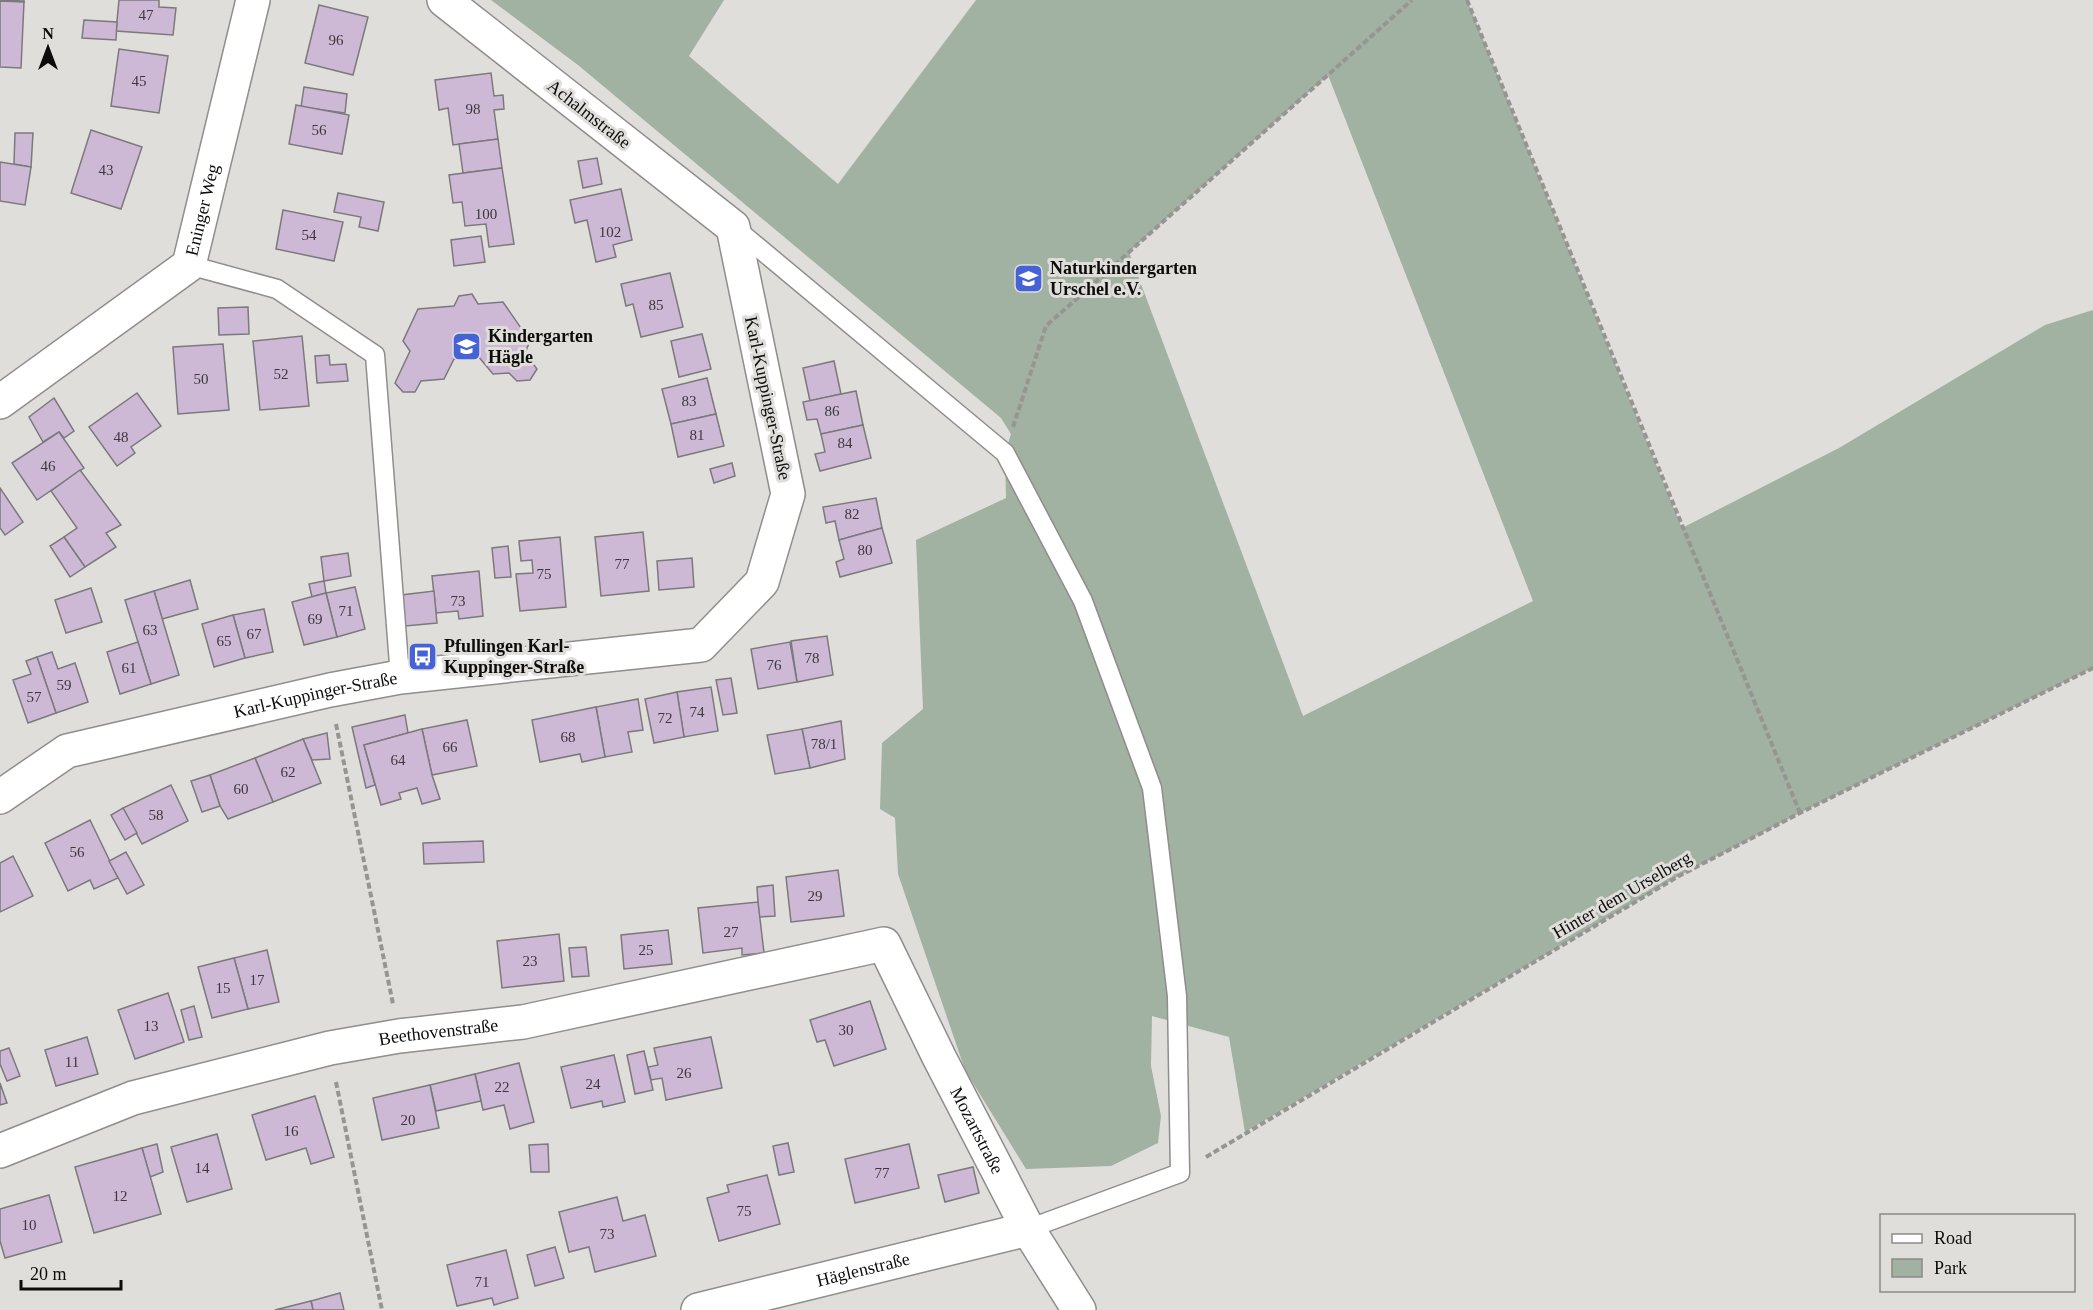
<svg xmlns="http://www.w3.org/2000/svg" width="2093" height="1310" font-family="Georgia,serif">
  <rect width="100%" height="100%" fill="#e0dedb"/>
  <path fill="#a1b1a2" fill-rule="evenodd" d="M 491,0 L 724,0 L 689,56 L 838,184 L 976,0 L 1467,0 L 1682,528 L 1839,448 L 2045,325 L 2093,310 L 2093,668 L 1800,813 L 1679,876 L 1245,1132 L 1229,1037 L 1152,1016 L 1151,1066 L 1161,1116 L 1158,1143 L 1111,1166 L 1026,1169 L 965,1070 L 898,874 L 895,818 L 880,809 L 882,743 L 923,709 L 916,540 L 1006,498 L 1005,453 L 1011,434 L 1001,418 L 578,65 ZM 1328,75 L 1533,601 L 1303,716 L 1129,252 Z"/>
  <g fill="#cdb9d6" stroke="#7c797d" stroke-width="1.5">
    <path d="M 0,0 L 24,0 L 24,2 Z"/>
    <path d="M 119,0 L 159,0 L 159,7 L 176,8 L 173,35 L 116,31 Z"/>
    <path d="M 0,1 L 24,2 L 21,68 L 0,67 Z"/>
    <path d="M 319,5 L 368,17 L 353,75 L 305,63 Z"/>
    <path d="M 84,20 L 117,22 L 116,40 L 82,38 Z"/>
    <path d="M 119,49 L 168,56 L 159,113 L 111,106 Z"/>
    <path d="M 491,73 L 494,96 L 503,95 L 504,109 L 494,110 L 498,139 L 453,145 L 448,108 L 439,110 L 435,80 Z"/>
    <path d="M 304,87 L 347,94 L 345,113 L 301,107 Z"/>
    <path d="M 296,105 L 349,115 L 342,154 L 289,144 Z"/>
    <path d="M 91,130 L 142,147 L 121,209 L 71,193 Z"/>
    <path d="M 15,133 L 33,133 L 31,167 L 14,164 Z"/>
    <path d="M 498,139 L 502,168 L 463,173 L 459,144 Z"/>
    <path d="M 597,158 L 602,184 L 583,188 L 578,161 Z"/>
    <path d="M 0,162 L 31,167 L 25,205 L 0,201 Z"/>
    <path d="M 502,168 L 514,244 L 489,247 L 486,224 L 465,226 L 462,202 L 453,203 L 449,175 Z"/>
    <path d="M 621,189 L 632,240 L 613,245 L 616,257 L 596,262 L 587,220 L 575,223 L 570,200 Z"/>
    <path d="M 338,193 L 384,202 L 378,231 L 359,227 L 361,217 L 334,212 Z"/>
    <path d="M 283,210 L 343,222 L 334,261 L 276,249 Z"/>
    <path d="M 481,236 L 485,262 L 454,266 L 451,240 Z"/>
    <path d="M 670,273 L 683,327 L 641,337 L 633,304 L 626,306 L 621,284 Z"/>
    <path d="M 472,294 L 478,304 L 503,302 L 530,341 L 525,353 L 537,369 L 530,380 L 517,381 L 509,373 L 493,374 L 478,356 L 454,359 L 444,379 L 421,381 L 415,392 L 403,392 L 395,383 L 410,351 L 403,341 L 418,309 L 454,306 L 459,296 Z"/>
    <path d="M 248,307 L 249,334 L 219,335 L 218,308 Z"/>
    <path d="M 702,334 L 711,369 L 679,377 L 671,341 Z"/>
    <path d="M 302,336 L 309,406 L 260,410 L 253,341 Z"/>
    <path d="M 223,344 L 229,410 L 178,414 L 173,347 Z"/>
    <path d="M 329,355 L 330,365 L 346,364 L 348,381 L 317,383 L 315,356 Z"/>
    <path d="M 834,361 L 841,394 L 810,401 L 803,368 Z"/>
    <path d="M 707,378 L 716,414 L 671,424 L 662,389 Z"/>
    <path d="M 856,391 L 863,425 L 821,434 L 817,419 L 807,420 L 803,402 Z"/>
    <path d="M 137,393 L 161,426 L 131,447 L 135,453 L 117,466 L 89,427 Z"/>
    <path d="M 54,398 L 74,431 L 64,438 L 59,432 L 43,442 L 29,417 Z"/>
    <path d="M 716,414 L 724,446 L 678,457 L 671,424 Z"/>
    <path d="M 863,425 L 871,458 L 820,471 L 815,454 L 825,452 L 821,434 Z"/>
    <path d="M 59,432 L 84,468 L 37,500 L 12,463 Z"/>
    <path d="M 732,463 L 735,476 L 714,483 L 710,469 Z"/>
    <path d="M 80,470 L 121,525 L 106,533 L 116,547 L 85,567 L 64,537 L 77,528 L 51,491 Z"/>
    <path d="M 0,488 L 23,522 L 5,535 L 0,528 Z"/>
    <path d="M 876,498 L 882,528 L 839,540 L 835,521 L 826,523 L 823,507 Z"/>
    <path d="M 882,528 L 892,563 L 840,577 L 836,562 L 844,559 L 839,540 Z"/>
    <path d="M 643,532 L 649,591 L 601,596 L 595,537 Z"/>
    <path d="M 64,537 L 85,567 L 70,577 L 50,546 Z"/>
    <path d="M 560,537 L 566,607 L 520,611 L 516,574 L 533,573 L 532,560 L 521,561 L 519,541 Z"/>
    <path d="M 508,546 L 511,577 L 495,578 L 492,548 Z"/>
    <path d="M 348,553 L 351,576 L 324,581 L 321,557 Z"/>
    <path d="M 692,558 L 694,587 L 659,590 L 657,561 Z"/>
    <path d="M 479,571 L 483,616 L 459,619 L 458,611 L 436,613 L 432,576 Z"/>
    <path d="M 190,580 L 198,609 L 162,619 L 154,591 Z"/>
    <path d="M 324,581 L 326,593 L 312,597 L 309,584 Z"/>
    <path d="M 355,587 L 365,629 L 337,637 L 326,593 Z"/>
    <path d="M 91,588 L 102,622 L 66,633 L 55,600 Z"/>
    <path d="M 154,591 L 179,675 L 151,684 L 125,600 Z"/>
    <path d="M 434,591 L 437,623 L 405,626 L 401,595 Z"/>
    <path d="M 326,593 L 337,637 L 304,645 L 292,602 Z"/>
    <path d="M 264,609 L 273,652 L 245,658 L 233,615 Z"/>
    <path d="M 233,615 L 245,658 L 214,667 L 202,624 Z"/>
    <path d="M 827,636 L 833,675 L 797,682 L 791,641 Z"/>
    <path d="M 138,642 L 151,684 L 120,694 L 107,652 Z"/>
    <path d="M 790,642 L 797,682 L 758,689 L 751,649 Z"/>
    <path d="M 52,652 L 58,669 L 75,663 L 88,702 L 56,713 L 37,657 Z"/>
    <path d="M 37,657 L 56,713 L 28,723 L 13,680 L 31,674 L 26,661 Z"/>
    <path d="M 731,678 L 737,713 L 723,715 L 716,680 Z"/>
    <path d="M 711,687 L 718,731 L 684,737 L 677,692 Z"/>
    <path d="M 677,692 L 684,737 L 654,743 L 645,699 Z"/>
    <path d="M 638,699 L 643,730 L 628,732 L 632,752 L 605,757 L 596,707 Z"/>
    <path d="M 596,707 L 605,757 L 582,762 L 580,754 L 540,762 L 532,720 Z"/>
    <path d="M 405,715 L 408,733 L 364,745 L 375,785 L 366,788 L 352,727 Z"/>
    <path d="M 467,720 L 477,766 L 432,775 L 422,729 Z"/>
    <path d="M 841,721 L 845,759 L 810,768 L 802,729 Z"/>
    <path d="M 422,729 L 432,775 L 440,799 L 422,804 L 417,788 L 399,793 L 401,799 L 381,805 L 364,745 Z"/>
    <path d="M 802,729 L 810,768 L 775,774 L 767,735 Z"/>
    <path d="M 327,733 L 330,759 L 312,760 L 303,739 Z"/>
    <path d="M 303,739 L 321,783 L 273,802 L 255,758 Z"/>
    <path d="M 255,758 L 273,802 L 228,819 L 220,806 L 210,775 Z"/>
    <path d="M 210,775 L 220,806 L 202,812 L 191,781 Z"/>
    <path d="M 171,785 L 188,821 L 142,844 L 123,808 Z"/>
    <path d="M 123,808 L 137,833 L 125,840 L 111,815 Z"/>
    <path d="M 90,820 L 118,878 L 94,889 L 90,880 L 68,891 L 45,843 Z"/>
    <path d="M 483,841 L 484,862 L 424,864 L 423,843 Z"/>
    <path d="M 126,852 L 144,885 L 127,894 L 109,861 Z"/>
    <path d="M 13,856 L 33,896 L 0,912 L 0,863 Z"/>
    <path d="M 838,870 L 844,916 L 791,922 L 786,877 Z"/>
    <path d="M 773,885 L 775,916 L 759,917 L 757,887 Z"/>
    <path d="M 758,902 L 764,953 L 742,955 L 742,948 L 703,953 L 698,908 Z"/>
    <path d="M 668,930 L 672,964 L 624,969 L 621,935 Z"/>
    <path d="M 559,934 L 564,981 L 502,988 L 497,941 Z"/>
    <path d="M 586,947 L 589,976 L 572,977 L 569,948 Z"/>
    <path d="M 267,950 L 279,1002 L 248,1009 L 234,958 Z"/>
    <path d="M 234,958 L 248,1009 L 212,1018 L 198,967 Z"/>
    <path d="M 168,993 L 184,1042 L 135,1059 L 118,1010 Z"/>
    <path d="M 870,1001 L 886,1049 L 834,1066 L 825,1040 L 817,1042 L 810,1020 Z"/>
    <path d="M 194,1006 L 202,1037 L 189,1040 L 181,1010 Z"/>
    <path d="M 87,1037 L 98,1074 L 56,1086 L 45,1050 Z"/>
    <path d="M 711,1037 L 722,1088 L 666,1100 L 662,1078 L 651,1080 L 648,1067 L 658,1065 L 654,1048 Z"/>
    <path d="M 9,1048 L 20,1076 L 7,1081 L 0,1064 L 0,1051 Z"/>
    <path d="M 644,1051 L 653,1090 L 635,1094 L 627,1055 Z"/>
    <path d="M 614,1055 L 625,1102 L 603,1107 L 602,1101 L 571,1108 L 561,1067 Z"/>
    <path d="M 519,1063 L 534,1122 L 510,1129 L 504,1105 L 483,1110 L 475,1074 Z"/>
    <path d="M 475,1074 L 481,1101 L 436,1111 L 430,1085 Z"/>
    <path d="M 0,1083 L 7,1103 L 0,1105 Z"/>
    <path d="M 430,1085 L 439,1128 L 382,1140 L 373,1098 Z"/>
    <path d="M 315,1096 L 334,1157 L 311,1164 L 306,1148 L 266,1160 L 252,1115 Z"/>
    <path d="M 217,1134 L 232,1189 L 187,1202 L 171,1147 Z"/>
    <path d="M 788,1143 L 794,1172 L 779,1175 L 773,1146 Z"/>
    <path d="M 157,1144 L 163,1172 L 150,1177 L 142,1148 Z"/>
    <path d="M 548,1144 L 549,1172 L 531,1172 L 529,1145 Z"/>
    <path d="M 909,1144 L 919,1188 L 855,1203 L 845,1159 Z"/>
    <path d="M 142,1148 L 161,1214 L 94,1233 L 75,1167 Z"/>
    <path d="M 973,1167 L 979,1193 L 945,1202 L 938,1175 Z"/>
    <path d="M 767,1175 L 780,1224 L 719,1241 L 707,1198 L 729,1192 L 727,1185 Z"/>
    <path d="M 49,1195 L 62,1242 L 5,1258 L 0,1241 L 0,1209 Z"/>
    <path d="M 617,1197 L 623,1221 L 645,1215 L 656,1256 L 595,1272 L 589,1247 L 569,1252 L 559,1212 Z"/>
    <path d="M 555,1247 L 564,1278 L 535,1286 L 527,1255 Z"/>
    <path d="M 506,1250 L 518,1298 L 494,1305 L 492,1298 L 457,1306 L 447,1265 Z"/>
    <path d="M 340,1293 L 344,1310 L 313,1310 L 311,1301 Z"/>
    <path d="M 311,1301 L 313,1310 L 275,1310 Z"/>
  </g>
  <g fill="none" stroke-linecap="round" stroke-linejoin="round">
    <defs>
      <g id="service">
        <path d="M 735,228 L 1005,453 L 1083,601 L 1152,788 L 1177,996 L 1180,1173 L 1028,1229"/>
        <path d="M 189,265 L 277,289 L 375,355 L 400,677"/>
      </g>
      <g id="minor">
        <path id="s1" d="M 0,402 L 189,265 L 253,0"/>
        <path id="s2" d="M 0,797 L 67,751 L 330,690 L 400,677 L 701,645 L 762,582 L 788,494 L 733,227 L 444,0"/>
        <path id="s3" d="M 0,1151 L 133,1098 L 330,1048 L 399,1036 L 523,1022 L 884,944 L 939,1057 L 1028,1229 L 1079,1310"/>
        <path id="s4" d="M 698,1310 L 1028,1229"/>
      </g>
    </defs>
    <use href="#service" stroke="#8f8e8a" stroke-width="21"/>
    <use href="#minor" stroke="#8f8e8a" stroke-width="36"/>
    <g stroke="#969592" stroke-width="4" stroke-dasharray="6 3" stroke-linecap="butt">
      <path d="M 1467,0 L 1800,813"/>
      <path d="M 1013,427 L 1046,326 L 1412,0"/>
      <path d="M 336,724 L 393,1004"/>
      <path d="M 336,1082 L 382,1310"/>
      <path d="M 1206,1157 L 1679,876 L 1800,813 L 2093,668"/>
    </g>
    <use href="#service" stroke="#fff" stroke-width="18"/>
    <use href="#minor" stroke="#fff" stroke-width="33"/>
  </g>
  <defs>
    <symbol id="school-square" viewBox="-11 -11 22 22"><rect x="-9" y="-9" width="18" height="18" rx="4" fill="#4562d6" stroke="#e0dedb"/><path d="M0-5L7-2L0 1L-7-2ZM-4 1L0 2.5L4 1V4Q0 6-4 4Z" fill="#fff"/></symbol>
    <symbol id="bus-square" viewBox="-11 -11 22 22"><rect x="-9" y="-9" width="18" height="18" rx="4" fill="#4562d6" stroke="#e0dedb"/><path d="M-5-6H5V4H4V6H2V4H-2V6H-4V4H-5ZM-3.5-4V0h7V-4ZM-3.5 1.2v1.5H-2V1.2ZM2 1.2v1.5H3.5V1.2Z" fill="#fff"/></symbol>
  </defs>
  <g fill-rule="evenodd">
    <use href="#school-square" x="1012" y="262" width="33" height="33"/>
    <use href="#school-square" x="450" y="330" width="33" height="33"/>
    <use href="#bus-square" x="406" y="640" width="33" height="33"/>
  </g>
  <g text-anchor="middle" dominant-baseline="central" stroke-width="6" stroke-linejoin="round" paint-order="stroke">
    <g font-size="15" fill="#3d373e">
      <text x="146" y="15">47</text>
      <text x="336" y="40">96</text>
      <text x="139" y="81">45</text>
      <text x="473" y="109">98</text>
      <text x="319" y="130">56</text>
      <text x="106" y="170">43</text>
      <text x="486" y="214">100</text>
      <text x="610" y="232">102</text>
      <text x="309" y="235">54</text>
      <text x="656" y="305">85</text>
      <text x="281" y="374">52</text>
      <text x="201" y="379">50</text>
      <text x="689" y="401">83</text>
      <text x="832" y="411">86</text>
      <text x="697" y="435">81</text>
      <text x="121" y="437">48</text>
      <text x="845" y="443">84</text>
      <text x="48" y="466">46</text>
      <text x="852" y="514">82</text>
      <text x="865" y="550">80</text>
      <text x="622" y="564">77</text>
      <text x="544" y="574">75</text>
      <text x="458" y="601">73</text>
      <text x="346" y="611">71</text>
      <text x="315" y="619">69</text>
      <text x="150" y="630">63</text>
      <text x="254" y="634">67</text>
      <text x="224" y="641">65</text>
      <text x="812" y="658">78</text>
      <text x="774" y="665">76</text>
      <text x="129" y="668">61</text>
      <text x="64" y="685">59</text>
      <text x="34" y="697">57</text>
      <text x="697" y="712">74</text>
      <text x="665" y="718">72</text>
      <text x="568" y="737">68</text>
      <text x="824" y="744">78/1</text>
      <text x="450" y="747">66</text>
      <text x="398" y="760">64</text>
      <text x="288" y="772">62</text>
      <text x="241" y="789">60</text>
      <text x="156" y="815">58</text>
      <text x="77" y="852">56</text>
      <text x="815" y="896">29</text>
      <text x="731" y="932">27</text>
      <text x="646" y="950">25</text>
      <text x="530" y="961">23</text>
      <text x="257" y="980">17</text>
      <text x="223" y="988">15</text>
      <text x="151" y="1026">13</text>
      <text x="846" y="1030">30</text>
      <text x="72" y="1062">11</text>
      <text x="684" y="1073">26</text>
      <text x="593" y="1084">24</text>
      <text x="502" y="1087">22</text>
      <text x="408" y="1120">20</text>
      <text x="291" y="1131">16</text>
      <text x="202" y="1168">14</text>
      <text x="882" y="1173">77</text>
      <text x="120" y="1196">12</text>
      <text x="744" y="1211">75</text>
      <text x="29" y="1225">10</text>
      <text x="607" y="1234">73</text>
      <text x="482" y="1282">71</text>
    </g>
    <g font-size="18" fill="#0d0c0b" stroke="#e0dedb">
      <text transform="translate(589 114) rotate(38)">Achalmstraße</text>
      <text stroke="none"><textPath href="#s1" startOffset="290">Eninger Weg</textPath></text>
      <text transform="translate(768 398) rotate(78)">Karl-Kuppinger-Straße</text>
      <text stroke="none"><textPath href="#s2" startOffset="336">Karl-Kuppinger-Straße</textPath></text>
      <text transform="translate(1622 895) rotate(-30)">Hinter dem Urselberg</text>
      <text stroke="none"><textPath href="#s3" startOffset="456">Beethovenstraße</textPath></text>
      <text stroke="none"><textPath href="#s3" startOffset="1119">Mozartstraße</textPath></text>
      <text stroke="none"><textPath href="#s4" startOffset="170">Häglenstraße</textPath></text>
    </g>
    <g font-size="18" font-weight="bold" fill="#0d0c0b" stroke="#e0dedb" text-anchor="start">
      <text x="1050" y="268">Naturkindergarten<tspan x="1050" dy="21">Urschel e.V.</tspan></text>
      <text x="488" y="336">Kindergarten<tspan x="488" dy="21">Hägle</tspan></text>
      <text x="444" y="646">Pfullingen Karl-<tspan x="444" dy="21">Kuppinger-Straße</tspan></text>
    </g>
  </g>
  <rect x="1880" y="1214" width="195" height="78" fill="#e0dedb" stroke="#8c8a88" stroke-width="1.5"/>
  <rect x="1892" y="1234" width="30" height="9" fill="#ffffff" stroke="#8c8a88" stroke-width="1.5"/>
  <text x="1934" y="1244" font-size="18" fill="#0d0c0b">Road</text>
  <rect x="1892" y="1259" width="30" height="18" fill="#a1b1a2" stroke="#8c8a88" stroke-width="1.5"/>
  <text x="1934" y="1274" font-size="18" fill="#0d0c0b">Park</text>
  <g transform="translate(48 48)" stroke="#e0dedb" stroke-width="4.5" paint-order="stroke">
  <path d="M0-4.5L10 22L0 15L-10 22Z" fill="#0d0c0b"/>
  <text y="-9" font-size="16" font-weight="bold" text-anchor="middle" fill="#0d0c0b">N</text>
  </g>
  <path d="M21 1280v9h100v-9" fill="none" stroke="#0d0c0b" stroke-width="3"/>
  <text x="30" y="1280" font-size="18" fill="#0d0c0b" stroke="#e0dedb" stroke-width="4.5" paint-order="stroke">20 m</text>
</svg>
